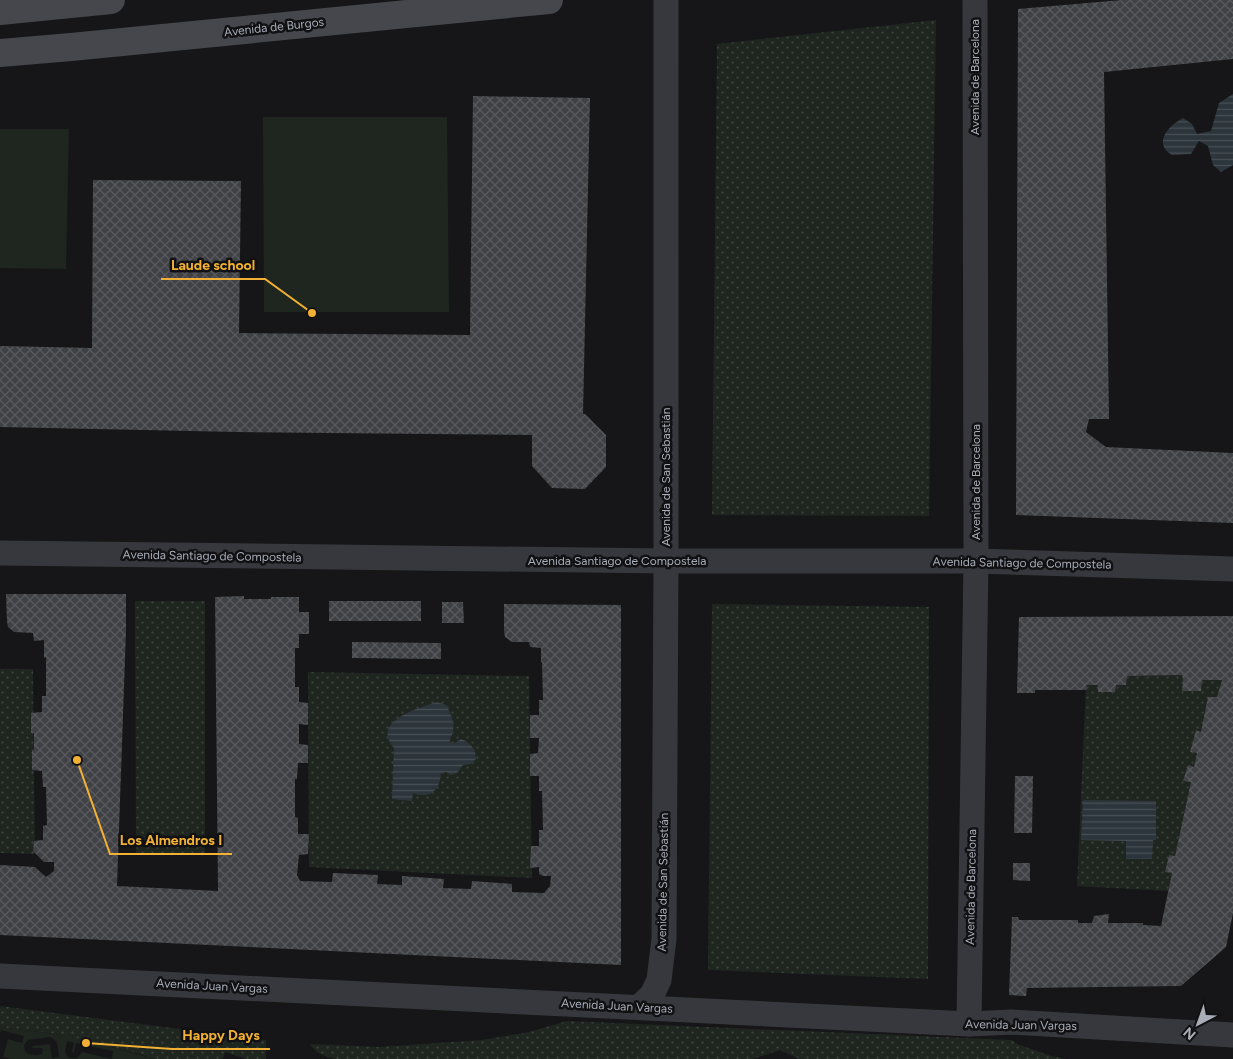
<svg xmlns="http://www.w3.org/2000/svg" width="1233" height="1059" font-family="Figtree,sans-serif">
  <defs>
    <pattern id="green-dots" width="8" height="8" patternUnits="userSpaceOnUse" patternTransform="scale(1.25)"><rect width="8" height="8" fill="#1e261f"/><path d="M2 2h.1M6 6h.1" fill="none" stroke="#3c433d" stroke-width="1.8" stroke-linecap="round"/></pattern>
    <pattern id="water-rules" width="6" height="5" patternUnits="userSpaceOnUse" patternTransform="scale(1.25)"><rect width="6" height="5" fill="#2c353c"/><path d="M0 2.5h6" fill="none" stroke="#485056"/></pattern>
    <pattern id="building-cross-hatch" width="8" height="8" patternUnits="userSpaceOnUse" patternTransform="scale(1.25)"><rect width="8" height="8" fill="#404145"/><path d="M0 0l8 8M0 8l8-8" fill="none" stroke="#595a5e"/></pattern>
  </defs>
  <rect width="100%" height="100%" fill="#161618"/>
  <g fill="url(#green-dots)">
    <path d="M 936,20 L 929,516 L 712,515 L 717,44 Z"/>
    <path d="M 135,601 L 205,601 L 205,854 L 136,854 Z"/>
    <path d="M 712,604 L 929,607 L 928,979 L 708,970 Z"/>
    <path d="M 0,669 L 33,669 L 35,854 L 0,853 Z"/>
    <path d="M 308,672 L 529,676 L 532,878 L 309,867 Z"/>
    <path d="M 1182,675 L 1183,681 L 1182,691 L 1201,691 L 1202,680 L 1222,680 L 1217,697 L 1201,732 L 1196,730 L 1190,752 L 1197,753 L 1194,767 L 1188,766 L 1184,780 L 1191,782 L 1175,856 L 1169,855 L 1165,871 L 1172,873 L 1168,891 L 1077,886 L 1086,685 L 1098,685 L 1099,692 L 1114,692 L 1116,685 L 1126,685 L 1127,676 Z"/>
    <path d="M 0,1006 L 266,1040 L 266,1059 L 246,1059 L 225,1052 L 223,1059 L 154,1059 L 140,1054 L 56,1034 L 0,1027 Z"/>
    <path d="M 567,1021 L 1012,1040 L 1017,1044 L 1051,1056 L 1066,1059 L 799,1059 L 780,1050 L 753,1059 L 334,1059 C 325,1056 315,1053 310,1044 L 378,1047 L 482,1040 L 529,1032 Z"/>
  </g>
  <g fill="#1e261f" fill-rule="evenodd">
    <path d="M 263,117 L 447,117 L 449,312 L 264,312 Z"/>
    <path d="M 0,129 L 69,129 L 66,269 L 0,268 Z"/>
    <path d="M 0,1027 L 56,1034 L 86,1040 L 154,1059 L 11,1059 L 3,1057 L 8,1039 L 22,1043 L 24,1036 L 1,1030 L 0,1033 ZM 49,1037 C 59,1039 58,1049 59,1057 L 52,1058 L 50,1044 L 33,1046 L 32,1047 L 33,1048 L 41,1048 L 43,1049 L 42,1054 C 37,1056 29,1056 25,1051 L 24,1045 L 28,1040 ZM 67,1041 L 74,1043 L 72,1051 L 73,1053 L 74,1052 L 76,1043 L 113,1051 L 112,1059 L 82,1052 L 77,1058 C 71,1059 67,1058 65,1052 Z"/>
  </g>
  <g fill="url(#water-rules)">
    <path d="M 1233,94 L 1233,165 L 1221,172 L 1213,165 L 1208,146 L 1199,141 L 1191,154 L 1172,155 C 1169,153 1165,150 1164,147 C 1159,134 1174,123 1183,118 L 1192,124 L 1197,134 L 1211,131 L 1219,103 Z"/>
    <path d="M 437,702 L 446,705 C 450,712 455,722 453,730 C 453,735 450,737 450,742 L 453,744 L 461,739 C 470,742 476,749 476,759 L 471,764 L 463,765 L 457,773 L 451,775 L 446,772 L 441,773 C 440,790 430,800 413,793 L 412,801 L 392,799 L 394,748 C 370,721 419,708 437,702 Z"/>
    <path d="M 1083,800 L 1156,801 L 1156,840 L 1153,840 L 1152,859 L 1126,859 L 1126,841 L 1081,840 Z"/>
  </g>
  <g fill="url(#building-cross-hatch)">
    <path d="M 1122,0 L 1233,0 L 1233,59 L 1104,72 L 1109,419 L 1089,419 L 1086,432 L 1106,447 L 1233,453 L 1233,523 L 1016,515 L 1018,9 Z"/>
    <path d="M 473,96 L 590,98 L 583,414 L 585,414 L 606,435 L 606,467 L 585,489 L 552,488 L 532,466 L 532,435 L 238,432 L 0,427 L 0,346 L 92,348 L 93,180 L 241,181 L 239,333 L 470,335 Z"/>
    <path d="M 6,594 L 126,594 L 126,630 L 117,886 L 218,891 L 215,597 L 244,596 L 244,599 L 271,599 L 271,597 L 299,597 L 299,612 L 309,612 L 309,634 L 299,634 L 299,648 L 295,648 L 295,687 L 299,687 L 299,702 L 308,703 L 308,725 L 299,724 L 299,744 L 308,745 L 308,763 L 298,763 L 297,779 L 295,779 L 295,817 L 298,818 L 298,834 L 309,834 L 308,854 L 299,855 L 297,875 L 300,881 L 332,882 L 333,873 L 378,875 L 377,884 L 402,885 L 402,876 L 444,879 L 443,888 L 471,889 L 472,881 L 512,884 L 512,892 L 544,893 L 550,886 L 551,876 L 543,876 L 539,874 L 539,867 L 530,868 L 531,846 L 539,846 L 539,830 L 543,830 L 542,791 L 539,791 L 539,776 L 530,776 L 530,754 L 538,753 L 539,738 L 530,738 L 530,715 L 539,715 L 539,700 L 543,700 L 542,662 L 541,662 L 541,648 L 530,647 L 529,642 L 512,642 L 505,637 L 504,631 L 504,604 L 621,605 L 621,965 L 0,935 L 0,865 L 35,867 L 46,877 L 54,871 L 54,862 L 44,862 L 33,851 L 34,841 L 43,840 L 43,826 L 47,825 L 46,787 L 43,787 L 42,771 L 32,770 L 32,750 L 34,750 L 34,733 L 31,733 L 31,713 L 42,712 L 42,696 L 46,696 L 46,657 L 44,658 L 44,640 L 34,641 L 33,633 L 14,632 L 8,627 L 7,621 Z"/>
    <rect x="329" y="601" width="92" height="20"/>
    <path d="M 442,602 L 463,602 L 464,623 L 442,623 Z"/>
    <path d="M 1233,616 L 1233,913 L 1226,947 L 1181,986 L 1027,988 L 1026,996 L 1009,995 L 1012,917 L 1018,917 L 1019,920 L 1078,920 L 1078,923 L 1092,923 L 1094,916 L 1109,914 L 1108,923 L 1143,923 L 1143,925 L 1161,926 L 1172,873 L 1165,872 L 1169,855 L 1175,856 L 1191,782 L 1183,781 L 1188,765 L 1194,767 L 1197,753 L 1190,752 L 1196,730 L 1201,732 L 1208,697 L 1217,697 L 1222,680 L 1202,680 L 1201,691 L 1182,691 L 1183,681 L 1182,675 L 1127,676 L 1126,685 L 1116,685 L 1115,692 L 1098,692 L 1098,685 L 1086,685 L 1087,690 L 1035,690 L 1035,693 L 1017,693 L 1019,617 Z"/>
    <path d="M 352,642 L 441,643 L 441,659 L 352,658 Z"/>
    <path d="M 1015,776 L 1033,776 L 1032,833 L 1014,833 Z"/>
    <path d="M 1013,863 L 1030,863 L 1030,881 L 1013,880 Z"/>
  </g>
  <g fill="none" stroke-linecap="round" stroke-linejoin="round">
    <g stroke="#37383d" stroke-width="25">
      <path d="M 0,553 L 666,561 L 976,561 L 1233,569"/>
      <path d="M 0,976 L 969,1024 L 1011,1022 L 1233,1035"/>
      <path d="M 639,1007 L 652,995 L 659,980 L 664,939 L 666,561 L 666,0"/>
      <path d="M 969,1024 L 976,561 L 975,0"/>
    </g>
    <g stroke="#45474d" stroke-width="28">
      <path d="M 0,11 L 111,0"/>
      <path d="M 0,53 L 71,47 L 549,0"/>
    </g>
  </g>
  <g text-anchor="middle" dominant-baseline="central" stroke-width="5" stroke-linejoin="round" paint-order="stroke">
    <g font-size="12" fill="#a8adb8" stroke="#111113">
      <text transform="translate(274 27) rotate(-6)">Avenida de Burgos</text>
      <text transform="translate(975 77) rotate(-90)">Avenida de Barcelona</text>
      <text transform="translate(666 477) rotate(-90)">Avenida de San Sebastián</text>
      <text transform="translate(976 482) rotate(-90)">Avenida de Barcelona</text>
      <text transform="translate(212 556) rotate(1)">Avenida Santiago de Compostela</text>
      <text x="617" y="561">Avenida Santiago de Compostela</text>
      <text transform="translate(1022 563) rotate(1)">Avenida Santiago de Compostela</text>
      <text transform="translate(663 882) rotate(-89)">Avenida de San Sebastián</text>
      <text transform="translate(971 887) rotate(-89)">Avenida de Barcelona</text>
      <text transform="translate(212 986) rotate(3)">Avenida Juan Vargas</text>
      <text transform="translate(617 1006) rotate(3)">Avenida Juan Vargas</text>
      <text transform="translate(1021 1025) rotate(1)">Avenida Juan Vargas</text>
    </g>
  </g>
  <path fill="none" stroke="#f2b134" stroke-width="2" d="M312 313L265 279H161M77 760L110 854H232M86 1043L172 1049H270"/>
  <g fill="#f2b134" stroke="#111113" stroke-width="2">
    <circle cx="312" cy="313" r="5"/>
    <circle cx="77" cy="760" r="5"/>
    <circle cx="86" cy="1043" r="5"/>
  </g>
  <g font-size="14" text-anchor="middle" font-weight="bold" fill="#f2b134" stroke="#111113" stroke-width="5" stroke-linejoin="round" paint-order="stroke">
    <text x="213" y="270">Laude school</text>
    <text x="171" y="845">Los Almendros I</text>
    <text x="221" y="1040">Happy Days</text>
  </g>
  <g transform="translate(1198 1024) rotate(221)" stroke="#111113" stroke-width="4" paint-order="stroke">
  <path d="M0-4L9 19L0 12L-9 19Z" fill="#a8adb8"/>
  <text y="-8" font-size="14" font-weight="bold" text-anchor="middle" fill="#a8adb8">N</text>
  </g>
</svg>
